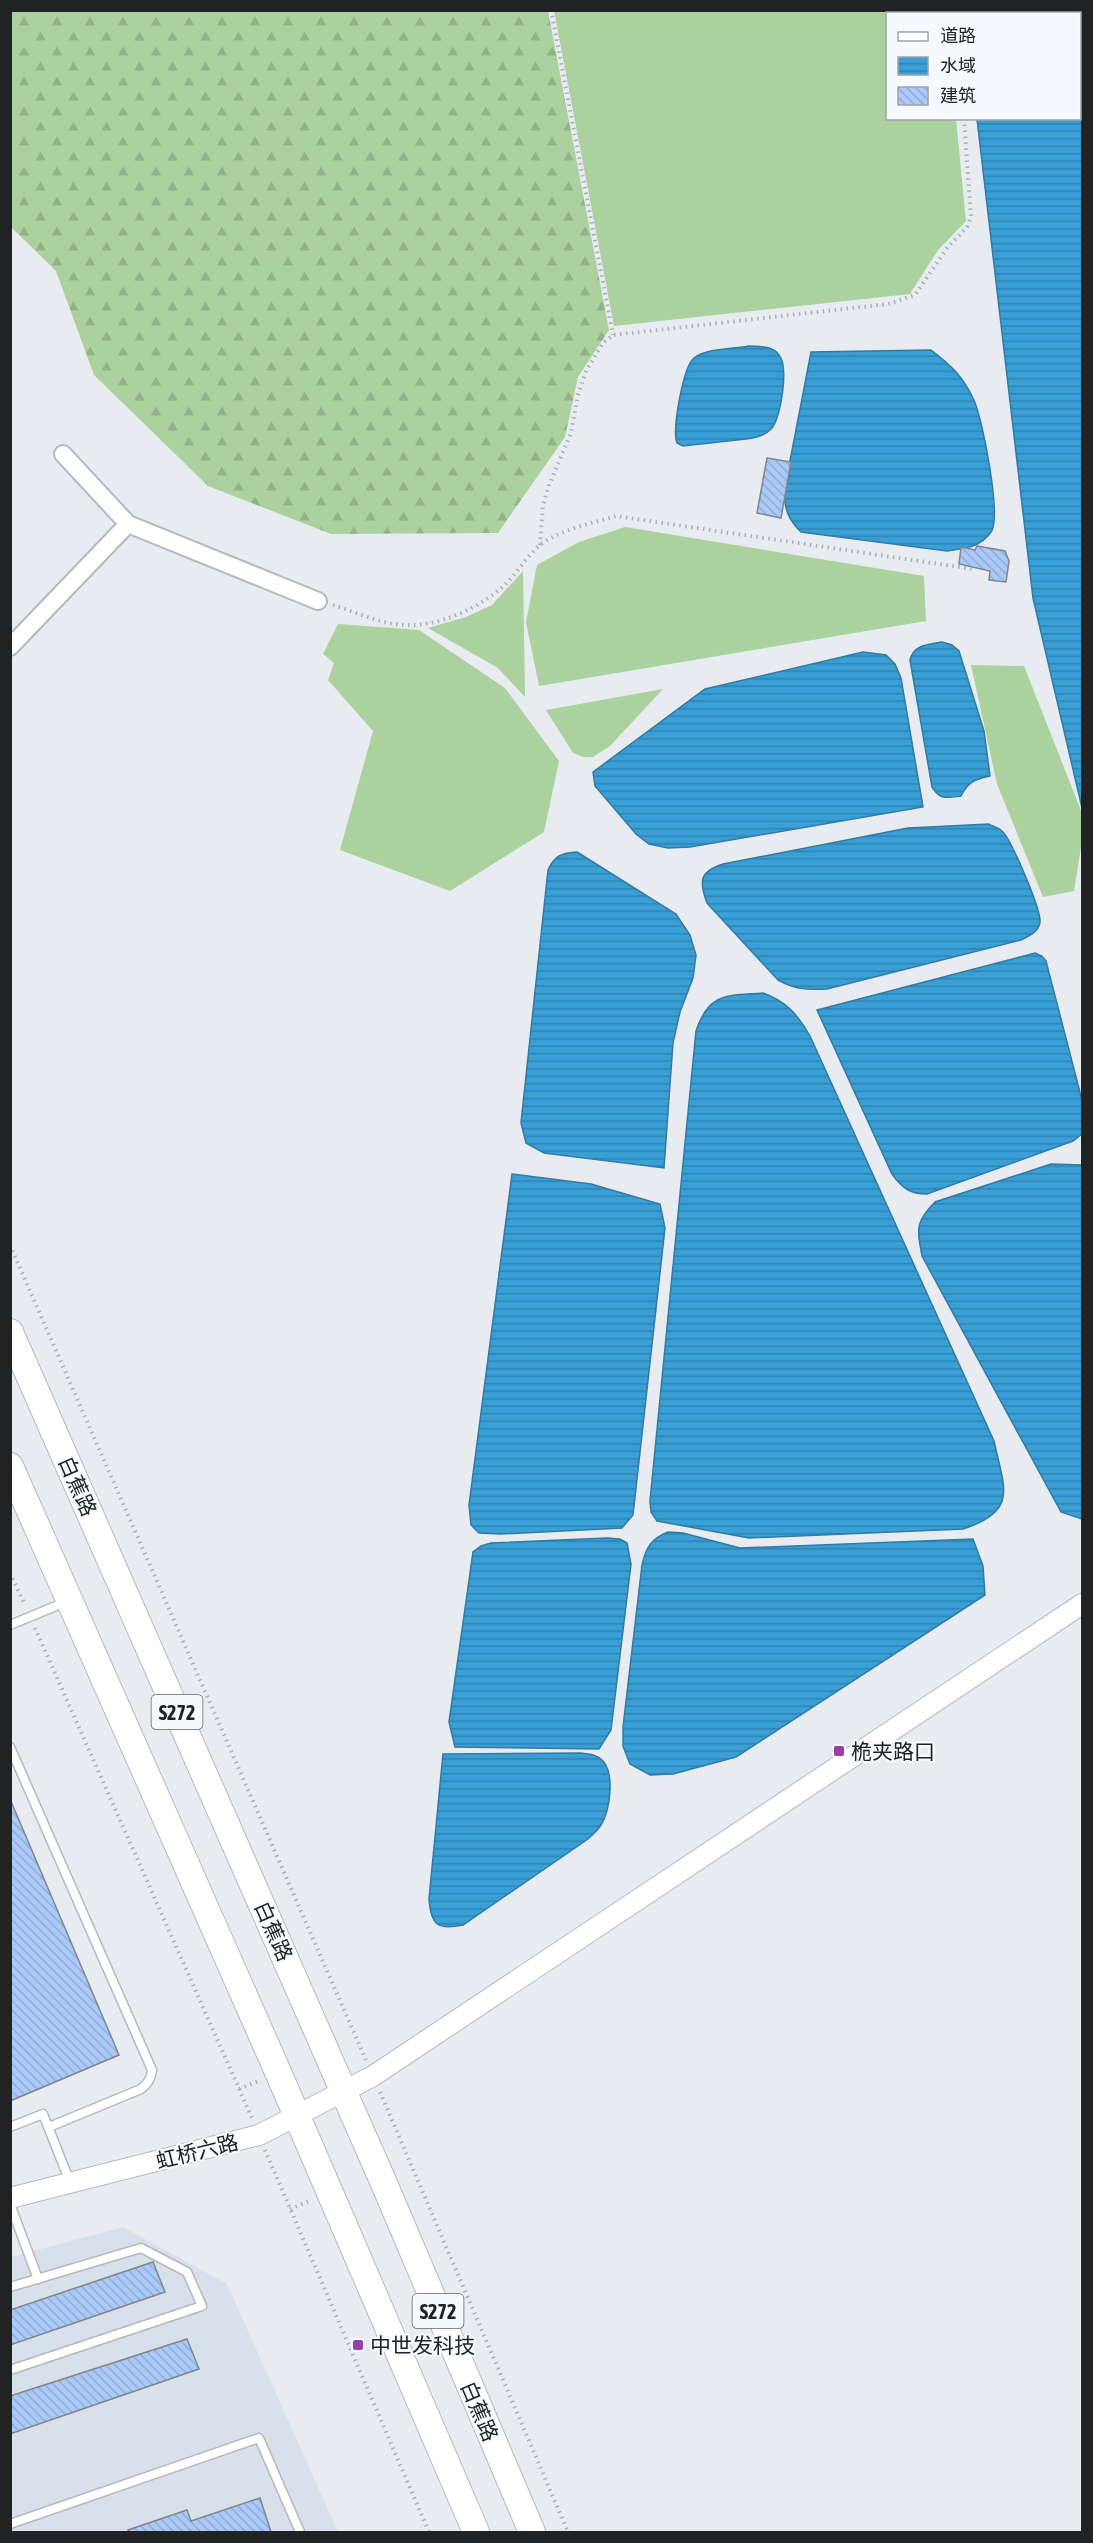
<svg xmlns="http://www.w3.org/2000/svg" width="1093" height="2543" font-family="'Asap Condensed','Noto Sans SC',sans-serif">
  <defs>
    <pattern id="forest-firs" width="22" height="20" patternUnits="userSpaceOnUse" patternTransform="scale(1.5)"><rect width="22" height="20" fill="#aad19e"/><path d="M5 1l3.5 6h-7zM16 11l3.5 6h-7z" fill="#92b388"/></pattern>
    <pattern id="water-rules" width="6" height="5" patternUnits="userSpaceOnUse" patternTransform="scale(1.5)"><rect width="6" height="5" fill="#39a0d7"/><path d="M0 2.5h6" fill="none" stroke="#3082ae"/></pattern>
    <pattern id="building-back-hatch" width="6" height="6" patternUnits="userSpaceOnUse" patternTransform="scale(1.5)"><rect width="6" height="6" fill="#aac9f8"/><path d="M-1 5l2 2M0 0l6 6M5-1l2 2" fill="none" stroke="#92acd4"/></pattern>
  </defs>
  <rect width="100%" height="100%" fill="#e8ecf1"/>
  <path fill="#d8e0ec" d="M 123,2227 L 227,2284 L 338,2532 L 11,2532 L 11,2257 Z"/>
  <path fill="url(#forest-firs)" d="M 10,11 L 548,11 L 609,330 L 578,377 L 565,437 L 498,533 L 331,534 L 208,486 L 94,375 L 56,271 L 11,227 Z"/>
  <g fill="#aad19e">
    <path d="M 554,11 L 964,11 L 965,13 L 888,14 L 888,118 L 956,119 L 966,221 L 938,250 L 910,294 L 614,326 Z"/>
    <path d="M 625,527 L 924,576 L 926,621 L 539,686 L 526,622 L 537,565 L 579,542 Z"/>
    <path d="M 523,571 L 525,697 L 498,668 L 428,628 L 466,617 L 492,605 Z"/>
    <path d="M 338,624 L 419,630 L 505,688 L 559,761 L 544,832 L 450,891 L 340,850 L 373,731 L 328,680 L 334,663 L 323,654 Z"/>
    <path d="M 971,665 L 1024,666 L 1082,813 L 1082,841 L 1074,891 L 1043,897 L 997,784 Z"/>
    <path d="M 663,689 L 610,746 L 593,757 L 583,757 L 573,753 L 546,710 Z"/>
  </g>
  <g fill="url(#water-rules)" stroke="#327aa1" stroke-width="1.5">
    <path d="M 964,11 L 1082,11 L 1082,808 L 1033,598 L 977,119 L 1080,118 L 1080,14 L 965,14 Z"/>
    <path d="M 749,346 C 759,347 772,345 779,355 C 789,367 781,417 772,428 C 765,436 756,438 746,439 L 683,446 L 677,443 C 672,430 683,367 694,358 C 707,348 733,349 749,346 Z"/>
    <path d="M 931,350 C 951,365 962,376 973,398 C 982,415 1002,517 991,532 C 981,547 964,549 947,551 L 801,532 C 788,519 785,510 784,492 L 811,352 Z"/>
    <path d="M 942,642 L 952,645 L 959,651 L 984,731 L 990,776 C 975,779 968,782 961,796 C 947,798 940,800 932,787 L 910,660 C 914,644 928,645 942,642 Z"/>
    <path d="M 863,652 L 886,655 L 895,664 L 901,678 L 923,807 L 690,847 L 668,848 L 649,844 L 636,834 L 595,786 L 593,772 L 705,689 Z"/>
    <path d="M 989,824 C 992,826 999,828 1002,831 C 1011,839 1041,909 1040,922 C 1039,932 1029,936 1021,940 L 827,989 C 808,990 796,990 778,980 L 707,903 C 699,881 699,872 723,864 L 908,828 Z"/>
    <path d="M 577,852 L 676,914 L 690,935 L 696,955 L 693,978 L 680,1012 L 673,1043 L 664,1168 L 544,1153 L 526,1143 L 521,1123 L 548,870 C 555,855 562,853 577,852 Z"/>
    <path d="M 1035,953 L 1042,956 L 1046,961 L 1082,1100 L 1082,1134 L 1073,1141 L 927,1194 C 910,1194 902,1188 892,1174 L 817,1010 Z"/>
    <path d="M 763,993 C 786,1001 798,1015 810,1036 L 994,1441 C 1004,1488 1019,1511 963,1529 L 749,1538 L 657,1521 L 651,1512 L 650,1501 L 696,1031 C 709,992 727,996 763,993 Z"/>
    <path d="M 1051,1164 L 1082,1165 L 1082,1519 L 1061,1512 L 922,1256 C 917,1229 915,1222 935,1202 Z"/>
    <path d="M 512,1174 L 591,1184 L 660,1204 L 665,1228 L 633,1515 L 622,1528 L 501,1534 L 479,1533 L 471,1525 L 469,1505 Z"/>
    <path d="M 668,1532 L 683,1533 L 740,1548 L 973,1539 L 983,1566 L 985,1595 L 736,1757 L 673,1774 L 650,1775 L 630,1764 L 623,1746 L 623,1727 L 642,1565 C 646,1547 651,1539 668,1532 Z"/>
    <path d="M 607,1538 L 620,1539 L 627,1543 L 631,1564 L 611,1730 L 599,1749 L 455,1747 L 449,1722 L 473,1552 L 481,1546 L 491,1543 Z"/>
    <path d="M 581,1753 C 588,1754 597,1754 603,1761 C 615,1775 610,1810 601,1825 C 598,1830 592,1835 588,1839 L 463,1925 C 438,1930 431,1926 429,1899 L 443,1754 Z"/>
  </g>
  <g fill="url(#building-back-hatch)" stroke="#818489" stroke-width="1.5">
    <path d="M 767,458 L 791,462 L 781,518 L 757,513 Z"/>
    <path d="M 977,546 L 1005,551 L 1009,561 L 1006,582 L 989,580 L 990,571 L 959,564 L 961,547 L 975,550 Z"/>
    <path d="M 10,1799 L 119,2055 L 10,2101 Z"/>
    <path d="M 153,2262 L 165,2292 L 10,2345 L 10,2310 Z"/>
    <path d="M 187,2339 L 199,2369 L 10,2434 L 10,2396 Z"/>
    <path d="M 260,2498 L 271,2532 L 129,2532 L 128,2530 L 187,2510 L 191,2521 Z"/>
  </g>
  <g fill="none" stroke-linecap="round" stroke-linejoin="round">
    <defs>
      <g id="service">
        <path d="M 10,1625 L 68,1601"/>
        <path d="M 10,1747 L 152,2070 C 151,2079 148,2083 141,2089 L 49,2127"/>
        <path d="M 10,2127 L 43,2114 L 70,2182"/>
        <path d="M 10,2204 L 38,2279"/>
        <path d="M 10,2287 L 141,2248 L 187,2272 L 202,2306 L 10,2370"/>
        <path d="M 10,2524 L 259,2438 L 300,2532"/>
      </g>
      <g id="minor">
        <path d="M 63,454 L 128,524 L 318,601"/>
        <path d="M 10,647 L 128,524"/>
      </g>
      <path id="tertiary" d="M 10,2198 L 259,2135 L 373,2076 L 1082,1604"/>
      <g id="primary">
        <path d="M 10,1332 L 386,2188 L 532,2532"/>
        <path d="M 10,1466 L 278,2072 L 476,2532"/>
      </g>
    </defs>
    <use href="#service" stroke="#b5b9be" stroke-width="11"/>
    <use href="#minor" stroke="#b5b9be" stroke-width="20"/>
    <use href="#tertiary" stroke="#b5b9be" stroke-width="22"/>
    <use href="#primary" stroke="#b5b9be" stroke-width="28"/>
    <g stroke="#abaeb2" stroke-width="4" stroke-dasharray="1.5 4.5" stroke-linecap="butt">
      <path d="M 551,10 L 613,335"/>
      <path d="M 951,10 L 952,14"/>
      <path d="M 540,545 L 543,505 L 549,485 L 571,433 L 578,395 L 586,371 L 603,343 L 613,335 L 888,304 L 915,295 L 947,248 L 967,227 L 971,217 L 964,118"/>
      <path d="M 333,605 C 353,611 374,621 394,624 C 431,630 472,612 500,589 C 515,577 525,558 540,545 C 559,530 593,523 616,516 L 973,569"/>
      <path d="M 10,1245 L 366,2060"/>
      <path d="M 10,1573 L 25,1605"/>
      <path d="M 35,1628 L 252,2118"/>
      <path d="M 239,2089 L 261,2080"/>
      <path d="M 380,2092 L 568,2532"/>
      <path d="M 265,2150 L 429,2532"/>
      <path d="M 290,2209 L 312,2200"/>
    </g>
    <use href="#service" stroke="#fff" stroke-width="8"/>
    <use href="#minor" stroke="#fff" stroke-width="16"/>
    <use href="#tertiary" stroke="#fff" stroke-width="20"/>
    <use href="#primary" stroke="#fff" stroke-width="26"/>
  </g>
  <g fill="#993ea9" stroke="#f6f9ff" stroke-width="2">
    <rect x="833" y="1745" width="12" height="12" rx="3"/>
    <rect x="352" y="2339" width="12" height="12" rx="3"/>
  </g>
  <g text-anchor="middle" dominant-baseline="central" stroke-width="4.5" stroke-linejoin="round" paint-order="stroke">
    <g fill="#f6f9ff" stroke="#616266" stroke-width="1.5">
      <rect x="151.5" y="1695" width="51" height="34" rx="4.5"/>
      <rect x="412.5" y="2294" width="51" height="34" rx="4.5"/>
    </g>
    <g font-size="20" font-weight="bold" fill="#212224">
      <text x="177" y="1712">S272</text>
      <text x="438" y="2311">S272</text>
    </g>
    <g font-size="21" fill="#212224" stroke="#f6f9ff">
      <text transform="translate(78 1486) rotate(66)">白蕉路</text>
      <text transform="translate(274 1931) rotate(66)">白蕉路</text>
      <text transform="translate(197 2151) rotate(-14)">虹桥六路</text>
      <text transform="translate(480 2411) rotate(67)">白蕉路</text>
    </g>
    <g font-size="21" fill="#212224" stroke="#f6f9ff" text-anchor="start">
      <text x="851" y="1751">桅夹路口</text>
      <text x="370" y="2345">中世发科技</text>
    </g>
  </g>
  <rect width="1093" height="2543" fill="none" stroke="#212224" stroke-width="24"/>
  <rect x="886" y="12" width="195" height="108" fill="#f6f9ff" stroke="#a1a3a7" stroke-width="1.5"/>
  <rect x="898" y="32" width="30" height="9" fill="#ffffff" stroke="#a1a3a7" stroke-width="1.5"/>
  <text x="940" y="42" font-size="18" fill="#212224">道路</text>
  <rect x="898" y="57" width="30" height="18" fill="url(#water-rules)" stroke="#a1a3a7" stroke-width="1.5"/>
  <text x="940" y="72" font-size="18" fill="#212224">水域</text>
  <rect x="898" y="87" width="30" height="18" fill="url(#building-back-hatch)" stroke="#a1a3a7" stroke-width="1.5"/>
  <text x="940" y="102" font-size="18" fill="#212224">建筑</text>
</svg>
